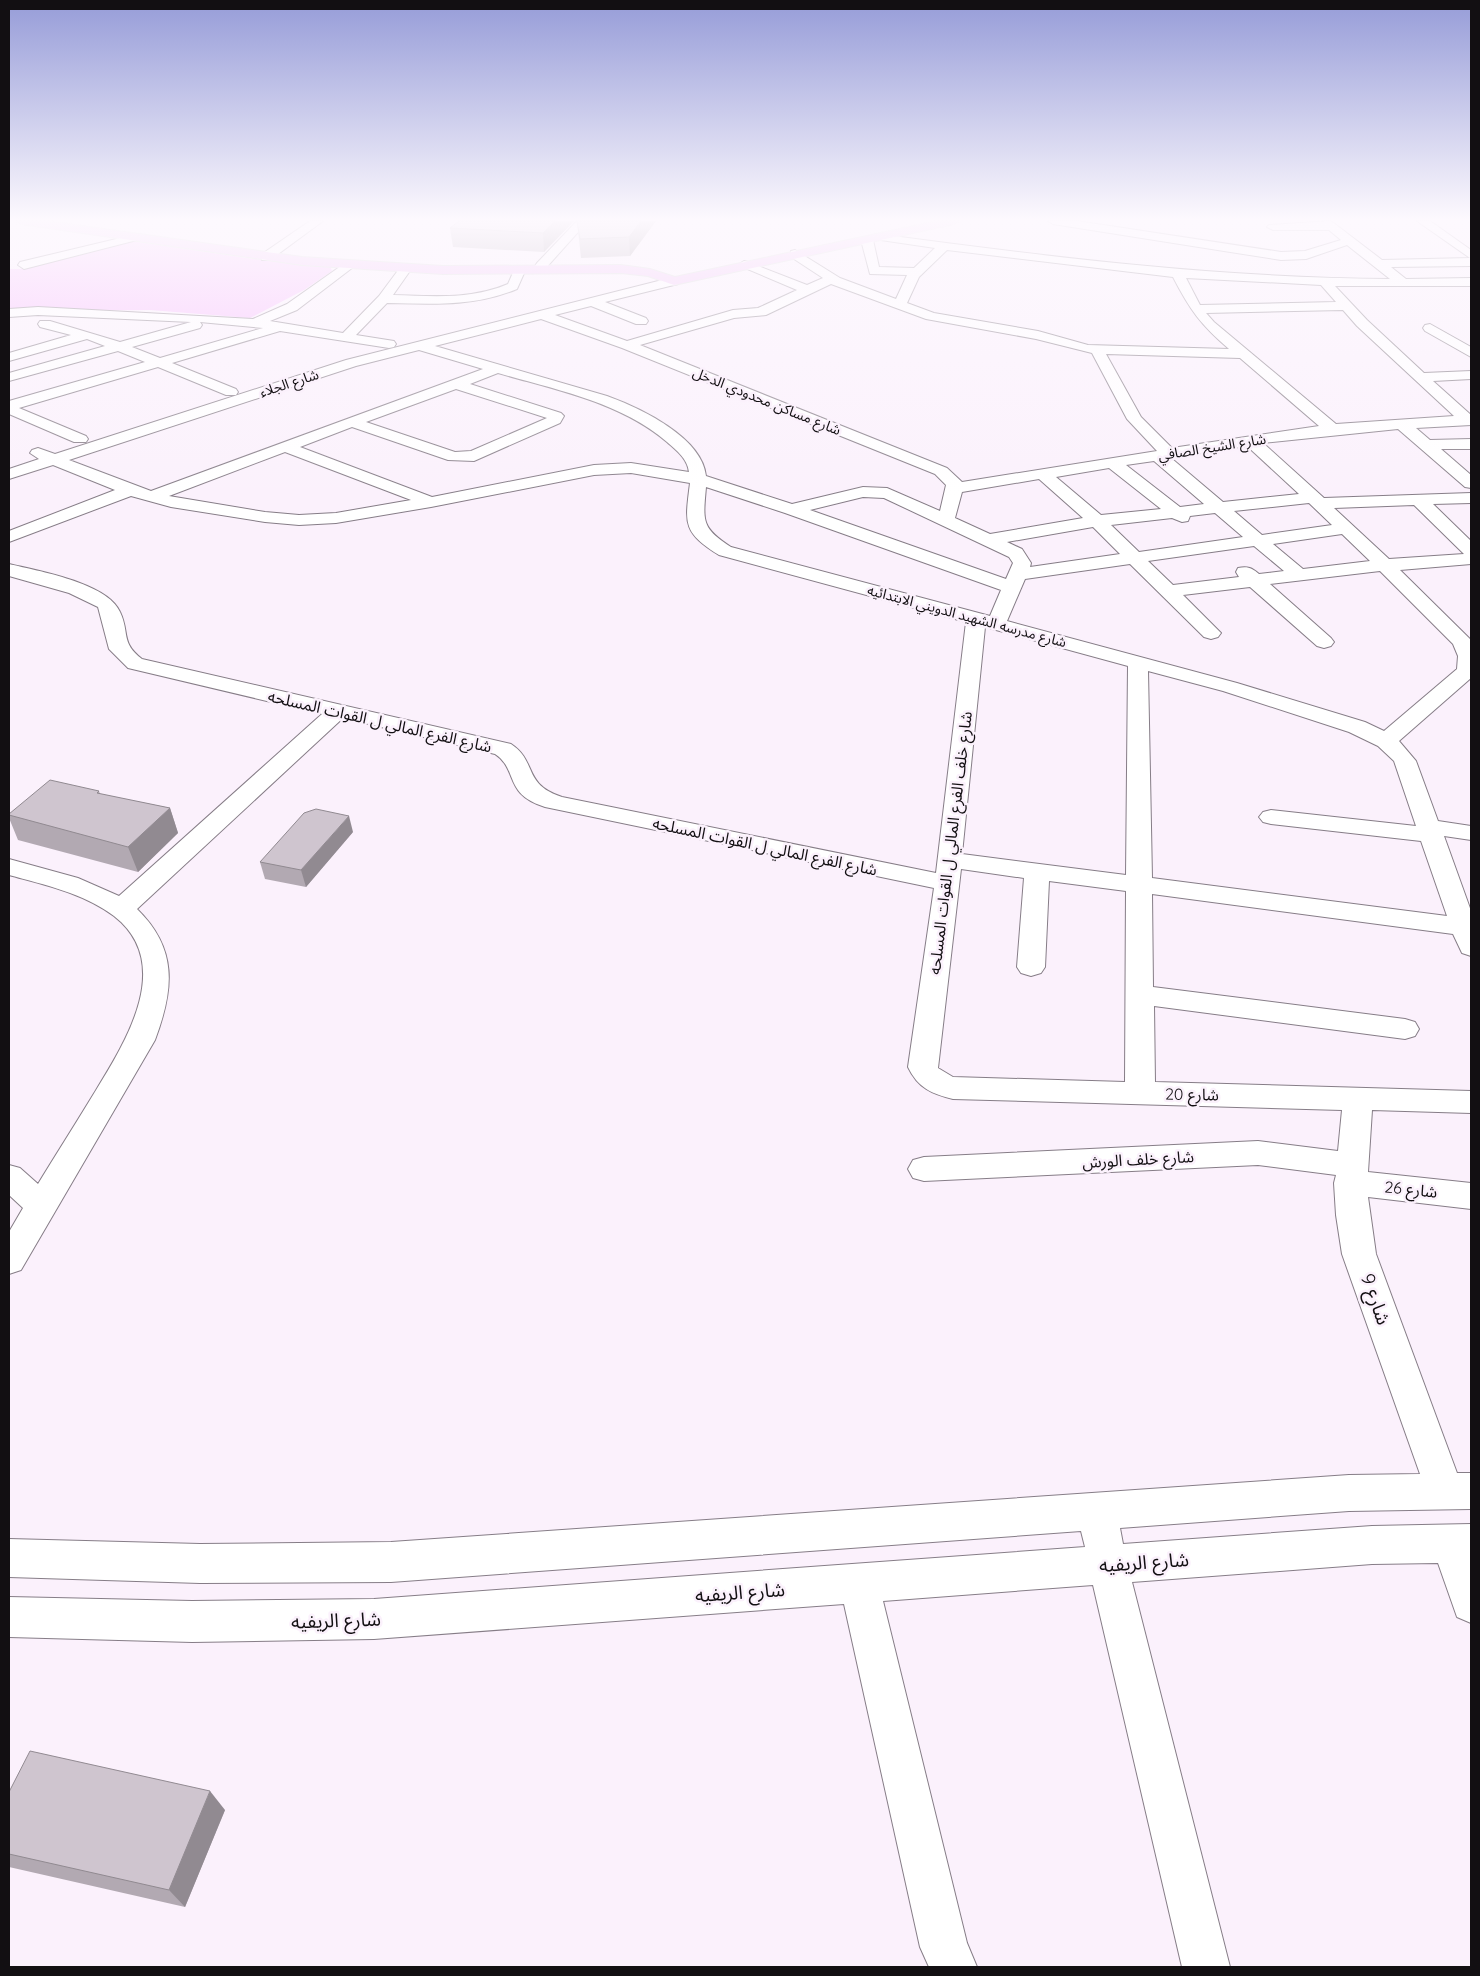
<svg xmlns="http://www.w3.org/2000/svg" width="1480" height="1976" font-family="Quicksand,'Noto Sans Arabic',sans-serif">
  <rect width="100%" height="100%" fill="#fbf1fc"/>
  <path fill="#f7b9fc" d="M 133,241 L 247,258 L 330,266 L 332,271 L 304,290 L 250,318 L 150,310 L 9,311 L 9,269 L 20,269 Z"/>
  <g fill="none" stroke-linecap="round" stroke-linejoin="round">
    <defs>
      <g id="minor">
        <path d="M 310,221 L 323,221 L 270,260 L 262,260 L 262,254 Z"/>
        <path d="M 577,221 L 588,221 L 545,269 L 537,269 L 535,266 L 537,263 Z"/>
        <path d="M 1048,221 L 1077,221 L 1281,252 L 1305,251 L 1341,240 L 1329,230 L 1273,230 L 1267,227 L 1269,225 L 1331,221 L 1382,260 L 1470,258 L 1417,221 L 1430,221 L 1471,250 L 1471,266 L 1391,267 L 1406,279 L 1471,278 L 1471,286 L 1335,286 L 1367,320 L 1424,373 L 1471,371 L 1471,379 L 1433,381 L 1471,415 L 1471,425 L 1416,428 L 1430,440 L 1471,439 L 1471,449 L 1441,449 L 1471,475 L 1471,488 L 1465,487 L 1398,429 L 1263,443 L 1324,498 L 1471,493 L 1471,503 L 1433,504 L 1471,541 L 1471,564 L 1400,570 L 1471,640 L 1471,678 L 1399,741 L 1416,761 L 1438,821 L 1471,826 L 1471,840 L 1444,836 L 1471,911 L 1471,956 L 1462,953 L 1453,934 L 1152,894 L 1153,987 L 1405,1019 L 1415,1022 L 1419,1029 L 1415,1036 L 1405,1039 L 1154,1006 L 1155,1082 L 1471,1091 L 1471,1113 L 1372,1110 L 1368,1172 L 1471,1183 L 1471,1209 L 1368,1197 L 1376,1254 L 1457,1473 L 1471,1473 L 1471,1509 L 1349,1511 L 1120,1528 L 1123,1544 L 1372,1526 L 1471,1524 L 1471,1623 L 1457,1617 L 1438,1563 L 1372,1564 L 1132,1582 L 1230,1967 L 1182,1967 L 1093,1585 L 883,1601 L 967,1943 L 977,1967 L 929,1967 L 920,1947 L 844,1604 L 374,1639 L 192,1642 L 9,1637 L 9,1597 L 192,1601 L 374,1599 L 1085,1547 L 1081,1531 L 391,1582 L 200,1583 L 9,1577 L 9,1539 L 200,1544 L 391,1542 L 1349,1475 L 1420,1474 L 1342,1254 L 1336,1215 L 1334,1183 L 1336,1175 L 1258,1165 L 924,1181 L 913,1178 L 908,1169 L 913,1160 L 924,1157 L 1258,1141 L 1338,1151 L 1342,1110 L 953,1099 C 932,1094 918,1088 908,1067 L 934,888 L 545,807 C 503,794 519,770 495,754 L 343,718 L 137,909 C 178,949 174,989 155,1040 L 21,1270 L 9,1274 L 9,1232 L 23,1208 L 9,1195 L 9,1165 L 20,1168 L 38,1184 C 55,1156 73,1128 90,1100 C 121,1049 178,966 114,916 C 83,893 45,885 9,875 L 9,859 L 78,878 L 119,896 L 322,714 L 128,668 L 109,649 L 98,607 L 69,593 L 9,576 L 9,564 C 38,571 108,583 120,612 C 130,633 120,642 142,659 L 511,744 C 538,762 522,784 562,797 L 936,873 L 966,622 L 719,555 C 682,532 685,523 690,483 L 631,473 L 594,475 L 431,507 L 336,523 L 299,525 L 265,522 L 171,507 L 131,496 L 9,542 L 9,531 L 115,490 L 53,465 L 9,479 L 9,469 L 39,459 L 30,453 L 32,450 L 38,448 L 55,454 L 346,360 L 674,277 L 680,281 L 678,284 L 605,302 L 646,318 L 648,321 L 646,324 L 636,324 L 591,306 L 555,315 L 627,341 L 733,310 L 758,308 L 797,290 L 738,265 L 744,261 L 748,262 L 807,285 L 823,278 L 791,257 L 791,251 L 795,250 L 840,278 L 896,299 L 907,275 L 870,274 L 861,240 L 863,238 L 867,237 L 873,240 L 879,267 L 914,268 L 935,248 L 874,239 L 874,235 L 878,234 C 1049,257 1218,278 1390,279 L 1347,245 L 1306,259 L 1281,260 L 1053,224 ZM 947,250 L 1173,277 C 1190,310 1201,325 1229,349 L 1088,345 L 1038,331 L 934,313 L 907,303 L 919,277 ZM 1186,278 L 1321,285 L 1336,302 L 1200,305 ZM 831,284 L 926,319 L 1036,339 L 1092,353 L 1127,419 L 1157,451 L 962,482 L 947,468 L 640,345 L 734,318 L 766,315 ZM 1343,310 L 1357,326 L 1454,416 L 1336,424 L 1214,322 L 1206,313 ZM 541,319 L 622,348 L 935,474 L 946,485 L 940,511 L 887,488 L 863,487 L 792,504 L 706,476 C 702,437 640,408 607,396 L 435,346 ZM 419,350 L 483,369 L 151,491 L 69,460 L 356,366 ZM 1106,354 L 1240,358 L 1319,426 L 1172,448 L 1141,417 ZM 498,373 C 556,390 620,402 667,442 C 677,451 687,458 689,472 L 631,463 L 594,465 L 432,497 L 300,447 L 352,427 L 448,460 L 474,461 L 560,423 L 564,416 L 561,413 L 470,384 ZM 456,389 L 547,418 L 471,451 L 455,452 L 366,422 ZM 1247,446 L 1299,494 L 1223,502 L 1171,458 ZM 285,452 L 411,500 L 336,513 L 299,515 L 265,512 L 169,496 ZM 1154,461 L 1204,504 L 1180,507 L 1126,465 ZM 1109,468 L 1161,509 L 1101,515 L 1056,477 ZM 1039,479 L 1083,518 L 990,534 L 955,518 L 962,492 ZM 706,487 L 785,513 L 1001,590 L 990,616 L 731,547 C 701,528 703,521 706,487 ZM 863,497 L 884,498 L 1009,557 L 1013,563 L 1006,579 L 810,510 ZM 1309,503 L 1332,525 L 1262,535 L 1234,511 ZM 1414,505 L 1464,554 L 1389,559 L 1334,508 ZM 1215,513 L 1243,537 L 1139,552 L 1111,525 L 1172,518 L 1182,522 L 1188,521 L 1190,516 ZM 1093,527 L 1120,554 L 1030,567 L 1031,563 L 1022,549 L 1007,542 ZM 1342,534 L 1370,561 L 1303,569 L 1273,544 ZM 1254,546 L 1284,571 L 1259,574 C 1252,568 1248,566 1238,568 L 1236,572 L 1239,577 L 1173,585 L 1148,561 ZM 1130,564 L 1204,637 L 1211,639 L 1218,637 L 1221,633 L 1183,595 L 1250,587 L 1317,646 L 1324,648 L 1331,646 L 1334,642 L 1331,638 L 1270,584 L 1380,571 L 1453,644 L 1458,656 L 1457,669 L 1384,731 L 1365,722 L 1237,683 L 1007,621 L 1025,579 ZM 985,627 L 1128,666 L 1126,875 L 962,854 ZM 1148,671 L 1223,691 L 1349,732 L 1378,746 L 1394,761 L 1416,826 L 1271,810 L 1263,812 L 1259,817 L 1263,822 L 1271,824 L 1421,841 L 1447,916 L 1152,878 ZM 961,869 L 1024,878 L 1017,967 L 1021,973 L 1031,976 L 1041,973 L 1045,967 L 1049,881 L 1126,891 L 1125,1082 L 953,1077 L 938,1068 Z"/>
        <path d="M 133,235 L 137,236 L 137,240 L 24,269 L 18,265 L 20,262 Z"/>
        <path d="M 348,261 L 352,262 L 354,265 L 352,268 L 297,310 L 270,321 L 343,333 L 379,296 L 402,265 L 406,264 L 412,268 L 393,295 C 432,296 471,300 508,284 L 515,268 L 523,268 L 525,271 L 517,289 C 475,307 432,304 387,303 L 356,335 L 394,341 L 396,344 L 394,347 L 389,348 L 280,331 L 172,363 L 236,389 L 238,392 L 236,395 L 226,395 L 158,367 L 19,408 L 86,436 L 88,439 L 86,442 L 74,442 L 9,414 L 9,401 L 145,362 L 118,351 L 9,381 L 9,373 L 105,346 L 87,339 L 9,361 L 9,353 L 71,335 L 40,327 L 38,324 L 40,321 L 50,321 L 120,342 L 191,322 L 38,315 L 9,317 L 9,309 L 38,307 L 253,319 L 287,304 ZM 200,322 L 263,328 L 160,358 L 132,347 L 200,328 L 202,325 Z"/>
        <path d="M 1430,324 L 1471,347 L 1471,357 L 1425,331 L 1423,328 L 1425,325 Z"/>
      </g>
      <path id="major" d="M 16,221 L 47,221 L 302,257 L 443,266 L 621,265 L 650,269 L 675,277 L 937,221 L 959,221 L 954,224 L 674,285 L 648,276 L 621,273 L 443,274 L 302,265 L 21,224 Z"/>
    </defs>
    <use href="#minor" stroke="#867d87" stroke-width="2"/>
    <use href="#major" stroke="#d4d4d4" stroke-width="2"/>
    <use href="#minor" fill="#fff" fill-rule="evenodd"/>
    <use href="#major" fill="#efbcf4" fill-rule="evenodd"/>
  </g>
  <g fill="#b2a9b2">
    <path d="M 574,221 L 544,252 L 453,247 L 450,228 Z"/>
    <path d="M 577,221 L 656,221 L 630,256 L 581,258 Z"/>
    <path d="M 99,791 L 100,794 L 170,808 L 178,833 L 138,872 L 18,840 L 9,818 L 9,814 Z"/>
    <path d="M 353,832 L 306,887 L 265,879 L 260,862 Z"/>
    <path d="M 9,1792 L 225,1810 L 185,1907 L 9,1867 Z"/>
  </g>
  <g fill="#918a91">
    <path d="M 555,221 L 574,221 L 544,252 L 543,233 Z"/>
    <path d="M 641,221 L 656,221 L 630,256 L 629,237 Z"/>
    <path d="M 170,808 L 178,833 L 138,872 L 128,847 Z"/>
    <path d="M 349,816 L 353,832 L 306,887 L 301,870 Z"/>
    <path d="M 210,1791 L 225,1810 L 185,1907 L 169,1890 Z"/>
  </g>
  <g fill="#cfc5cf" stroke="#918a91">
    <path d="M 459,221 L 555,221 L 543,233 L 450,228 Z"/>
    <path d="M 577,221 L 641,221 L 629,237 L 580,239 Z"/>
    <path d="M 50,780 L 99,791 L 97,793 L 170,808 L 128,847 L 9,815 L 9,814 Z"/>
    <path d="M 316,809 L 349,816 L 301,870 L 260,862 L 304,813 Z"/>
    <path d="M 30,1751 L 210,1791 L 169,1890 L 9,1854 L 9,1792 Z"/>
  </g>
  <linearGradient id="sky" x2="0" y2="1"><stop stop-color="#969cd8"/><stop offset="0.44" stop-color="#fdf9fe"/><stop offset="1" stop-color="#fdf9fe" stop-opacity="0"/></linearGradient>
  <rect width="1480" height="498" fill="url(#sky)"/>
  <g text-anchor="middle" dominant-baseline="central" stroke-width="5" stroke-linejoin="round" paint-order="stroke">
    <g font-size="14" fill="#120f12" stroke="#fbf1fc">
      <text transform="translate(289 383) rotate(-18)">شارع الجلاء</text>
      <text transform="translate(767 401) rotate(22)">شارع مساكن محدودي الدخل</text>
      <text transform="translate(1212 447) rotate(-9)">شارع الشيخ الصافي</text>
      <text transform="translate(967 616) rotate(15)">شارع مدرسه الشهيد الدويني الابتدائيه</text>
    </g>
    <g font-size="16" fill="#120f12" stroke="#fbf1fc">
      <text transform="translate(380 721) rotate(13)">شارع الفرع المالي ل القوات المسلحه</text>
      <text transform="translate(950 843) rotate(-83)">شارع خلف الفرع المالي ل القوات المسلحه</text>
      <text transform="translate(765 846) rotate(12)">شارع الفرع المالي ل القوات المسلحه</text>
      <text transform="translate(1192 1094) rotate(1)">شارع 20</text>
      <text transform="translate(1138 1159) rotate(-3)">شارع خلف الورش</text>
      <text transform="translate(1411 1189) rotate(6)">شارع 26</text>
    </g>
    <g font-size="19" fill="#120f12" stroke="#fbf1fc">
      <text transform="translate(1376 1299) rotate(70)">شارع 9</text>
      <text transform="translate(1144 1562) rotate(-4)">شارع الريفيه</text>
      <text transform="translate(740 1592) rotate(-4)">شارع الريفيه</text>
      <text transform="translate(336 1620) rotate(-2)">شارع الريفيه</text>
    </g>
  </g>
  <rect width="1480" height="1976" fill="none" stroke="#120f12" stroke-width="20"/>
</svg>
